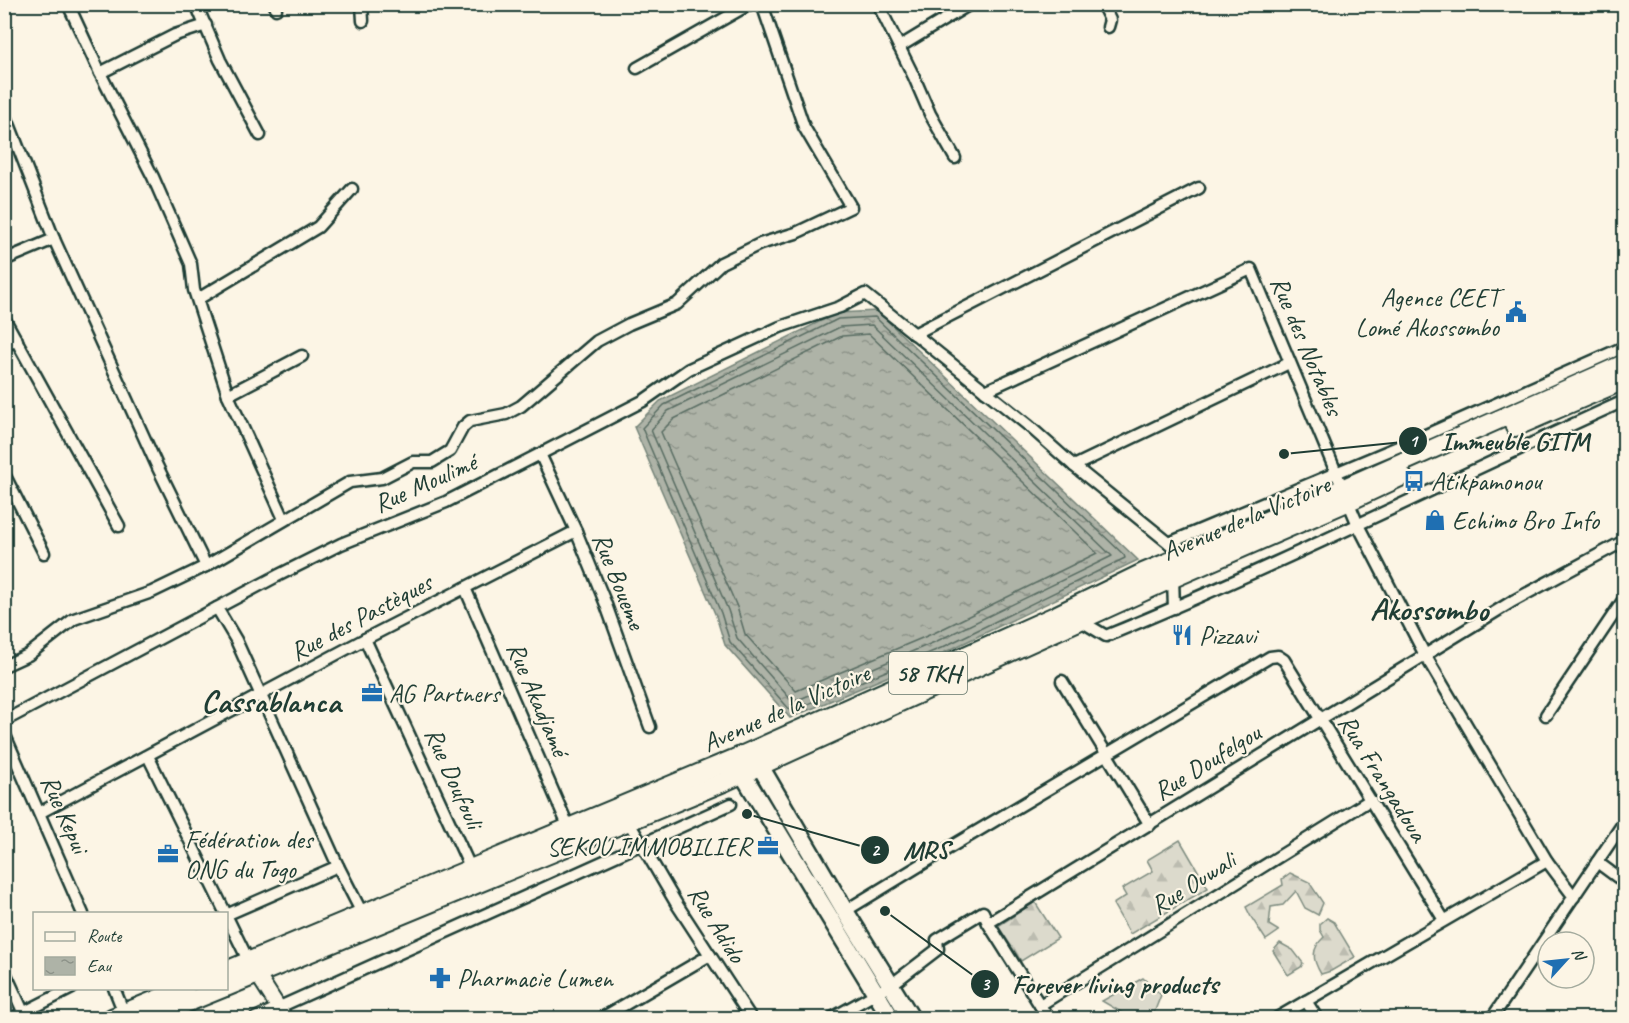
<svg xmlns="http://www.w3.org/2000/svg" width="1629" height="1023" font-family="Caveat,sans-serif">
  <defs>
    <pattern id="forest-firs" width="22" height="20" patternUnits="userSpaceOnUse" patternTransform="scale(1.5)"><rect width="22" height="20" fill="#dcdacc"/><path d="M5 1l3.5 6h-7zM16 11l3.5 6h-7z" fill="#bcbcb0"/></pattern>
    <pattern id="water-ripples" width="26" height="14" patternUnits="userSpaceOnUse" patternTransform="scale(1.5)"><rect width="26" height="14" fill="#aeb3a7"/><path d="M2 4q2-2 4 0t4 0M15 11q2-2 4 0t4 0" fill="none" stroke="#8d9389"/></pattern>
  </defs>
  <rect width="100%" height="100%" fill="#fcf5e5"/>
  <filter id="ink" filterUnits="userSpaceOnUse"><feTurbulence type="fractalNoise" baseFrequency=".0167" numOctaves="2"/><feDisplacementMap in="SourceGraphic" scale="12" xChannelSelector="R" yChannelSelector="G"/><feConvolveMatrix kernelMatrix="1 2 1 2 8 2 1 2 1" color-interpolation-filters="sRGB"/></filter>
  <g filter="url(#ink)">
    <g fill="url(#forest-firs)" stroke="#7e8c80" stroke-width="1.5">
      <path d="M 1180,840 L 1208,888 L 1130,934 L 1113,904 L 1126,896 L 1122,889 L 1153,871 L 1147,860 Z"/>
      <path d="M 1290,873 L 1309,882 L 1323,903 L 1318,915 L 1305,908 L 1296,891 L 1283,905 L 1271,907 L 1269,925 L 1279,931 L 1266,940 L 1251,917 L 1246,907 L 1283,885 L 1282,879 Z"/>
      <path d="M 1035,902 L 1058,938 L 1021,961 L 998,926 Z"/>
      <path d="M 1327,918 L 1334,922 L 1355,957 L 1331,971 L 1321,974 C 1312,959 1311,949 1324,937 L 1320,930 L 1320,924 Z"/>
      <path d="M 1280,943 L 1293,950 L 1303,963 L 1301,967 L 1288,975 L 1273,951 Z"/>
    </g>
    <path fill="#dcdacc" stroke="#7e8c80" stroke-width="1.5" d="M 1143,978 L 1161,995 L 1152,1018 L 1131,1018 L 1102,1001 Z"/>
    <path fill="url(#water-ripples)" stroke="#758479" stroke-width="1.5" d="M 877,311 L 1138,560 L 943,653 L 790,718 L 725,645 L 716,616 L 634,427 L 660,401 L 837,313 Z"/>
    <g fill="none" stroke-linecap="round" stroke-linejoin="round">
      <g stroke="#586c62" stroke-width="1.5">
        <path d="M 875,317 L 1124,555 L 1125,558 L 941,648 L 791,711 L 730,642 L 721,613 L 642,428 L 664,405 L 838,319 Z"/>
        <path d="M 872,325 L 1112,556 L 937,641 L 793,702 L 737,638 L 728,610 L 651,430 L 668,411 L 840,327 Z"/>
        <path d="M 869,334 L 1097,553 L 934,633 L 796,691 L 745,634 L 737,607 L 661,432 L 674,419 L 842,336 Z"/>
      </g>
      <defs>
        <g id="minor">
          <path d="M 68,4 L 100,73 L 175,35 L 206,25"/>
          <path d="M 196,4 L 220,60 L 260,135"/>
          <path d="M 275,4 L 276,9"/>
          <path d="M 362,4 L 363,21"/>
          <path d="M 878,4 L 914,77 L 930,114 L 955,158"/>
          <path d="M 1102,4 L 1110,20 L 1108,27"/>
          <path d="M 899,47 L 970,4"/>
          <path d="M 637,68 L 750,4"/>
          <path d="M 100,73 L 153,177 L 191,264 L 194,290 L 228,395 L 284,519"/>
          <path d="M 4,111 L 54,239 L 158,468 L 206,566"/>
          <path d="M 4,260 L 54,239"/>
          <path d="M 198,299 L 318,227 L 352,189"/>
          <path d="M 4,318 L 119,526"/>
          <path d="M 914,334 L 1199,188"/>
          <path d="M 4,346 L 17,340"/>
          <path d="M 985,391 L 1251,269 L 1358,525 L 1425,655 L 1547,861 L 1574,897"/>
          <path d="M 228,395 L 302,356"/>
          <path d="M 540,454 L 576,531 L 605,602 L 650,727"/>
          <path d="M 1074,466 L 1289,363"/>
          <path d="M 4,474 L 44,553"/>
          <path d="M 1169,543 L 1412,441 L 1624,347"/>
          <path d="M 1173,578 L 1174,608"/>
          <path d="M 465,588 L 569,828"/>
          <path d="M 217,608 L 236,640 L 338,866 L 363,915"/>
          <path d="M 1081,621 L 1106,636 C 1282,564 1451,479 1624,401"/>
          <path d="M 365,639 L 471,869"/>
          <path d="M 4,666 L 28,655 L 74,619 L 152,592 L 206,566 L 350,482 L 382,478 L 413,462 L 432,462 L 450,451 L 463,427 L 470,421 L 506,414 L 521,406 L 597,341 L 629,324 L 677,304 L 721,263 L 760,244 L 796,233 L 851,207 L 804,127 L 762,4"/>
          <path d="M 1062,681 L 1150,825"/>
          <path d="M 1546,715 L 1624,599"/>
          <path d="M 4,721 L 279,575 L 341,544 L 446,502 L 540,454 L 643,401 L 689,369 L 780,327 L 840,307 L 865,294 L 1029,426 L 1074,466 L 1169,543 L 1183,556"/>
          <path d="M 4,733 L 83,914"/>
          <path d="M 148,756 L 226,914"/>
          <path d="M 41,812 L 365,639 L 576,531"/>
          <path d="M 628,821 L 676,903 L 751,1018"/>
          <path d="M 1597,862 L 1624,882"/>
          <path d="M 845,911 L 932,858 L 1270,657 L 1278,656 L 1284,660 L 1444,920"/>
          <path d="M 226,915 L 338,866"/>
          <path d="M 226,915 L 249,962"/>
          <path d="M 988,923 L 1048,1018"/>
          <path d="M 4,970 L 26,1018"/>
          <path d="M 114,988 L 124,1013"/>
          <path d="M 1306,1001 L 1317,1018"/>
          <path d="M 1040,1005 L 1370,800"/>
          <path d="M 13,1018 L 72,988"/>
          <path d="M 255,1018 L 731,804"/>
          <path d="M 602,1018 L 710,955"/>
          <path d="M 832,1018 L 891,985 L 938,949 L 937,940 L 983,912 L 988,923 L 1513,601 L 1624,541"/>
          <path d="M 1277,1018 L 1547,861"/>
          <path d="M 1492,1018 L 1624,822"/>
        </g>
        <path id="tertiary" d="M 252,966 L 285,1018"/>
        <g id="secondary">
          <path d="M 753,754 L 845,911 L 911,1018"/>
          <path d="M 736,763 L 891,1018"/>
        </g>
        <g id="trunk">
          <path d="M 1515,427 L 1624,380"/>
          <path d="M 226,971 L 734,759 L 1055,616 L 1143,573 L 1342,489 L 1624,364"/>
          <path d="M 226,987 L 726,781 L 1173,578 L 1347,502 L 1402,476"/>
          <path d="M 112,1018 L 185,988"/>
          <path d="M 149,1018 L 223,988"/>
        </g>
      </defs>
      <use href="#minor" stroke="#1f3d34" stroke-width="15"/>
      <use href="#tertiary" stroke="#1f3d34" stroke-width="18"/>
      <use href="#secondary" stroke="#1f3d34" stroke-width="21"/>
      <use href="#trunk" stroke="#1f3d34" stroke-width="22"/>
      <use href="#minor" stroke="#fcf5e5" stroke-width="10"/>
      <use href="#tertiary" stroke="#fcf5e5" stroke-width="14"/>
      <use href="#secondary" stroke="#fcf5e5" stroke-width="16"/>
      <use href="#trunk" stroke="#fcf5e5" stroke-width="18"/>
    </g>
  </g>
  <defs>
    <symbol id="civic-bare" viewBox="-9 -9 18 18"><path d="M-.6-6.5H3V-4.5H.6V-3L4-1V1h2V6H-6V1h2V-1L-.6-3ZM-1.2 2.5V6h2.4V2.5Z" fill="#1f6fb2" stroke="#fcf5e5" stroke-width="2.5" paint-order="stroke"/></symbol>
    <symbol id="bus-bare" viewBox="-9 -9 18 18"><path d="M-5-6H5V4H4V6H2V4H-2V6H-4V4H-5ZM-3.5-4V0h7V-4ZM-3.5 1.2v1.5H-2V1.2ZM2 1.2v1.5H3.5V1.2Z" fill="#1f6fb2" stroke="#fcf5e5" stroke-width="2.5" paint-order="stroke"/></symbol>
    <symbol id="shop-bare" viewBox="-9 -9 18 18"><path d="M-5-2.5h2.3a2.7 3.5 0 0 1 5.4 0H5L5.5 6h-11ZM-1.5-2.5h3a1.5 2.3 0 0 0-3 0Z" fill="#1f6fb2" stroke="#fcf5e5" stroke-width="2.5" paint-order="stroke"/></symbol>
    <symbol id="restaurant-bare" viewBox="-9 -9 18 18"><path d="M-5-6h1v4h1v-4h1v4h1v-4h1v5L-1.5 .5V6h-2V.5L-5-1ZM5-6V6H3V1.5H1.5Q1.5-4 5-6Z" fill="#1f6fb2" stroke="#fcf5e5" stroke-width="2.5" paint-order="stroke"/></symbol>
    <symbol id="office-bare" viewBox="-9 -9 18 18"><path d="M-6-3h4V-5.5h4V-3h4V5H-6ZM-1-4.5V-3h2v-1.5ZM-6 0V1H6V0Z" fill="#1f6fb2" stroke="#fcf5e5" stroke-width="2.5" paint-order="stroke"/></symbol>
    <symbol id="pharmacy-bare" viewBox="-9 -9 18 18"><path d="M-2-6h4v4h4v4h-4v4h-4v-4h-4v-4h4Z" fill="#1f6fb2" stroke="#fcf5e5" stroke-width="2.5" paint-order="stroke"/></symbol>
  </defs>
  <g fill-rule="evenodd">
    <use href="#civic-bare" x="1501" y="297" width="30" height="30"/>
    <use href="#bus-bare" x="1399" y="466" width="30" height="30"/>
    <use href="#shop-bare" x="1420" y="505" width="30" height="30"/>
    <use href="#restaurant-bare" x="1167" y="620" width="30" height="30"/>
    <use href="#office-bare" x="357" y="678" width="30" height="30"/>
    <use href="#office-bare" x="753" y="831" width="30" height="30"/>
    <use href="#office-bare" x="153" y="839" width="30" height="30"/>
    <use href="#pharmacy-bare" x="425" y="963" width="30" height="30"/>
  </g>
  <g text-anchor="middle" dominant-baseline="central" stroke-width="4.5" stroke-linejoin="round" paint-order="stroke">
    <rect fill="#fcf5e5" stroke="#617469" stroke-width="1.5" x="889" y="652" width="78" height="42" rx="4.5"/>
    <g font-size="24" font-weight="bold" fill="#1f3d34">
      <text x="928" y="673">58 TKH</text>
    </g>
    <g font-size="26" fill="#1f3d34" stroke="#fcf5e5" text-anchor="start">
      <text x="1499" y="297" text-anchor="end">Agence CEET<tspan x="1499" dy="30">Lomé Akossombo</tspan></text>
      <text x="1431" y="481">Atikpamonou</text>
      <text x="1452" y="520">Echimo Bro Info</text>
      <text x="1199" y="635">Pizzavi</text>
      <text x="389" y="693">AG Partners</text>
      <text x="185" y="839">Fédération des<tspan x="185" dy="30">ONG du Togo</tspan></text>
      <text x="751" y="846" text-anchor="end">SEKOU IMMOBILIER</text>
      <text x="457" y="978">Pharmacie Lumen</text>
    </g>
    <g font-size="26" fill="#1f3d34" stroke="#fcf5e5">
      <text transform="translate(1307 346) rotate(67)">Rue des Notables</text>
      <text transform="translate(425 483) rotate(-24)">Rue Moulimé</text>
      <text transform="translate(1246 518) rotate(-23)">Avenue de la Victoire</text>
      <text transform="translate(619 581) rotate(68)">Rue Boueme</text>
      <text transform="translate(361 617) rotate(-28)">Rue des Pastèques</text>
      <text transform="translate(538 699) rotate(67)">Rue Akadjamé</text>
      <text transform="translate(786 708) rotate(-24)">Avenue de la Victoire</text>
      <text transform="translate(1207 762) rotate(-32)">Rue Doufelgou</text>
      <text transform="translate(454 778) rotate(66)">Rue Doufouli</text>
      <text transform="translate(1383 778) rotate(58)">Rua Frangadoua</text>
      <text transform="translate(65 814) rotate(66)">Rue Kepui</text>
      <text transform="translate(1193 883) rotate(-32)">Rue Ouwali</text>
      <text transform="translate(717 924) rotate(58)">Rue Adido</text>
    </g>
    <g font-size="32" font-weight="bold" fill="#1f3d34" stroke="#fcf5e5">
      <text x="1429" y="609">Akossombo</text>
      <text x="271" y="701">Cassablanca</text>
    </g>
  </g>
  <path fill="none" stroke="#1f3d34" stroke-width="2" d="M1284 454L1413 441M747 814L875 850M885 911L985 984"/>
  <g fill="#1f3d34" stroke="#fcf5e5" stroke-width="2">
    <circle cx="1284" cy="454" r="6"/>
    <circle cx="747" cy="814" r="6"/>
    <circle cx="885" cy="911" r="6"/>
    <circle cx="1413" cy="441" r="15"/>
    <circle cx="875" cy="850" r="15"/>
    <circle cx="985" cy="984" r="15"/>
  </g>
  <g font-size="18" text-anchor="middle" font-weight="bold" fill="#fff">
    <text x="1413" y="447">1</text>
    <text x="875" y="856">2</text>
    <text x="985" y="990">3</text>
  </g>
  <g font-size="27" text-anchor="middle" font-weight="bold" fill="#1f3d34" stroke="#fcf5e5" stroke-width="4.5" stroke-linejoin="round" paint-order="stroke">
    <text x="1515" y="450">Immeuble GITM</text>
    <text x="926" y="859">MRS</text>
    <text x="1115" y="993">Forever living products</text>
  </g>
  <rect width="1629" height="1023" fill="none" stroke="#fcf5e5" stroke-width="24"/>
  <rect x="12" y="12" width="1605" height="999" fill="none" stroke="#1f3d34" stroke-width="2" filter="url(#ink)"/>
  <rect x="33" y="912" width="195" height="78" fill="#fcf5e5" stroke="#a4ab9e" stroke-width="1.5"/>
  <rect x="45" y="932" width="30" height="9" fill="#fcf5e5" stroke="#a4ab9e" stroke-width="1.5"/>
  <text x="87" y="942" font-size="18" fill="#1f3d34">Route</text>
  <rect x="45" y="957" width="30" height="18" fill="url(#water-ripples)" stroke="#a4ab9e" stroke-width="1.5"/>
  <text x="87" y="972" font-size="18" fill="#1f3d34">Eau</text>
  <g transform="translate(1566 960) rotate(63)"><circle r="28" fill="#fcf5e5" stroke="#a4ab9e" stroke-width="1.5"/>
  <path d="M0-4.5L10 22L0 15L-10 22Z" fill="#1f6fb2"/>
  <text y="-9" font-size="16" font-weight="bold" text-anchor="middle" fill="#1f3d34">N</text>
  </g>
</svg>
